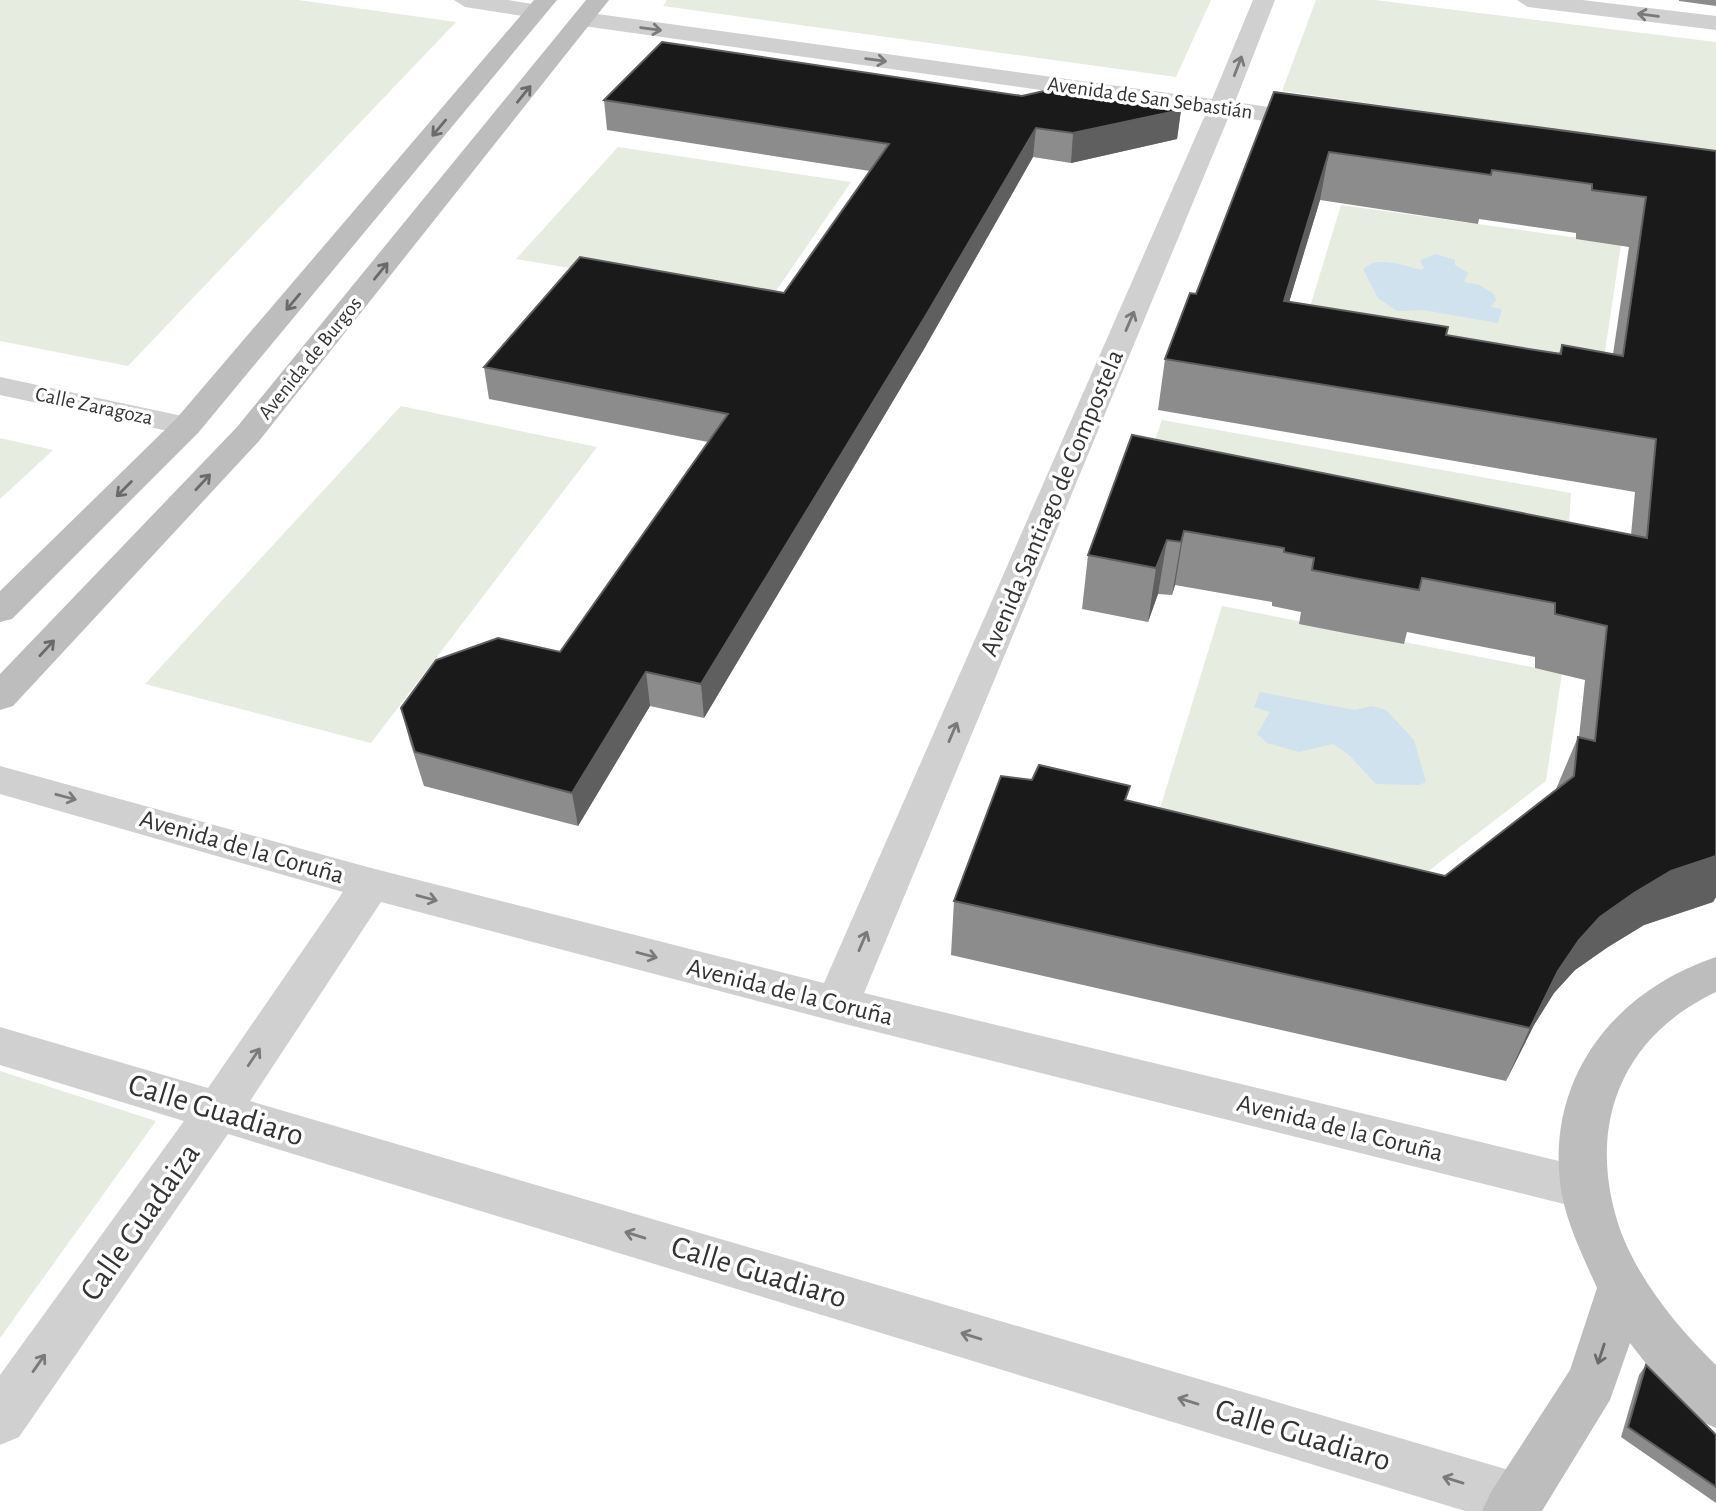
<svg xmlns="http://www.w3.org/2000/svg" width="1716" height="1511" font-family="'Alegreya Sans',sans-serif">
  <rect width="100%" height="100%" fill="#fff"/>
  <g fill="#e6ecdf">
    <path d="M 0,0 L 298,0 L 456,22 L 128,366 L 0,341 Z"/>
    <path d="M 667,0 L 1211,0 L 1176,77 L 663,6 Z"/>
    <path d="M 1316,0 L 1374,0 L 1716,42 L 1716,152 L 1282,91 Z"/>
    <path d="M 618,147 L 851,182 L 769,301 L 516,259 Z"/>
    <path d="M 1341,205 L 1621,244 L 1597,405 L 1295,356 Z"/>
    <path d="M 401,406 L 597,447 L 371,743 L 145,684 Z"/>
    <path d="M 1162,420 L 1571,493 L 1567,561 L 1140,482 Z"/>
    <path d="M 0,438 L 53,450 L 0,499 Z"/>
    <path d="M 1222,606 L 1562,673 L 1546,781 L 1388,902 L 1147,851 Z"/>
    <path d="M 0,1071 L 156,1121 L 0,1338 Z"/>
  </g>
  <g fill="#cfe2ee">
    <path d="M 1436,254 L 1455,260 L 1455,265 L 1468,273 L 1464,282 L 1479,285 L 1494,294 L 1496,300 L 1491,307 L 1502,309 L 1498,323 L 1423,310 L 1397,311 L 1378,298 L 1363,269 C 1378,255 1403,266 1421,270 L 1424,268 L 1420,260 Z"/>
    <path d="M 1260,692 L 1355,710 L 1371,706 L 1386,710 L 1414,740 L 1426,782 L 1419,785 L 1376,784 L 1348,754 L 1333,744 L 1299,752 L 1267,743 L 1257,734 L 1270,712 L 1254,707 Z"/>
  </g>
  <g fill="none" stroke-linecap="round" stroke-linejoin="round">
    <g fill="#d0d0d0" fill-rule="evenodd">
      <path d="M 454,0 L 508,0 L 544,6 L 547,11 L 536,18 L 465,7 Z"/>
      <path d="M 1253,0 L 1275,0 L 1235,102 L 1316,114 L 1325,116 L 1328,121 L 1325,126 L 1316,128 L 1229,116 L 864,993 L 1584,1167 L 1601,1173 L 1608,1188 L 1601,1203 L 1584,1209 L 837,1022 L 381,902 L 250,1101 L 1519,1473 L 1538,1481 L 1546,1500 L 1542,1511 L 1465,1511 L 228,1134 L 19,1437 L 0,1445 L 0,1375 L 184,1121 L 0,1065 L 0,1027 L 208,1088 L 343,892 L 0,794 L 0,766 L 371,868 L 824,983 L 1206,113 L 583,26 L 575,24 L 572,19 L 575,14 L 583,12 L 1212,99 Z"/>
      <path d="M 1517,0 L 1582,0 L 1716,16 L 1716,30 L 1528,7 Z"/>
      <path d="M 0,377 L 187,417 L 198,419 L 203,426 L 198,433 L 187,435 L 0,395 Z"/>
    </g>
    <g fill="#bdbdbd" fill-rule="evenodd">
      <path d="M 534,0 L 557,0 L 198,433 L 12,619 L 0,622 L 0,591 L 176,419 Z"/>
      <path d="M 586,0 L 609,0 L 259,441 L 13,706 L 0,710 L 0,674 L 237,427 Z"/>
      <path d="M 1716,957 L 1716,992 C 1618,1038 1585,1131 1621,1232 C 1640,1282 1678,1328 1716,1365 L 1716,1428 C 1679,1413 1655,1374 1630,1343 L 1610,1400 L 1542,1511 L 1482,1511 L 1491,1492 L 1570,1370 L 1597,1288 C 1582,1254 1564,1219 1560,1182 C 1548,1074 1617,990 1716,957 Z"/>
    </g>
  </g>
  <g fill="#8c8c8c" fill-rule="evenodd">
    <path d="M 1679,0 L 1716,0 L 1716,6 L 1679,1 Z"/>
    <path d="M 1274,92 L 1716,151 L 1716,897 L 1713,902 L 1644,925 L 1608,947 L 1575,970 L 1554,993 L 1534,1025 L 1506,1081 L 951,955 L 954,901 L 1127,801 L 1445,876 L 1556,789 L 1578,737 L 1579,737 L 1585,680 L 1535,668 L 1535,657 L 1407,632 L 1404,644 L 1345,633 L 1299,624 L 1301,612 L 1272,606 L 1272,602 L 1175,585 L 1172,595 L 1158,594 L 1148,622 L 1082,609 L 1088,555 L 1132,435 L 1631,535 L 1635,492 L 1158,410 L 1165,359 L 1196,294 ZM 1320,200 L 1478,224 L 1479,219 L 1576,233 L 1576,239 L 1629,247 L 1613,354 L 1562,345 L 1559,353 L 1535,350 L 1446,335 L 1289,302 Z"/>
    <path d="M 1022,96 L 1181,110 L 1177,139 L 1071,163 L 1033,157 L 924,349 L 704,718 L 650,706 L 578,826 L 424,786 L 410,742 L 401,708 L 560,652 L 708,442 L 489,399 L 484,367 L 784,293 L 870,171 L 607,130 L 604,100 Z"/>
    <path d="M 1646,1365 L 1716,1435 L 1716,1503 L 1621,1437 L 1639,1375 Z"/>
  </g>
  <g fill="#5f5f5f">
    <path d="M 1181,110 L 1177,139 L 1071,163 L 1073,133 Z"/>
    <path d="M 1036,128 L 1033,157 L 924,349 L 704,718 L 701,684 Z"/>
    <path d="M 1329,152 L 1320,200 L 1274,352 L 1284,301 Z"/>
    <path d="M 1184,531 L 1175,585 L 1172,595 L 1181,542 Z"/>
    <path d="M 1167,540 L 1158,594 L 1148,622 L 1156,568 Z"/>
    <path d="M 646,672 L 650,706 L 578,826 L 572,793 Z"/>
    <path d="M 1716,856 L 1716,897 L 1713,902 L 1644,925 L 1608,947 L 1575,970 L 1554,993 L 1534,1025 L 1506,1081 L 1530,1028 L 1558,971 L 1579,940 L 1600,917 L 1634,893 L 1671,871 Z"/>
  </g>
  <g fill="#1a1a1a" stroke="#5f5f5f" stroke-width="2" fill-rule="evenodd">
    <path d="M 662,42 L 1022,96 L 1057,88 L 1181,105 L 1181,110 L 1073,133 L 1036,128 L 925,317 L 701,684 L 646,672 L 572,793 L 415,752 L 401,708 L 436,660 L 498,638 L 560,652 L 728,414 L 484,367 L 580,257 L 784,293 L 889,144 L 604,100 Z"/>
    <path d="M 1274,92 L 1716,151 L 1716,856 L 1671,871 L 1634,893 L 1600,917 L 1579,940 L 1558,971 L 1530,1028 L 954,901 L 1001,776 L 1032,780 L 1039,765 L 1130,786 L 1125,800 L 1445,876 L 1574,776 L 1578,737 L 1595,741 L 1607,626 L 1555,614 L 1555,603 L 1422,578 L 1419,590 L 1359,579 L 1312,570 L 1314,558 L 1284,552 L 1284,548 L 1184,531 L 1181,542 L 1167,540 L 1156,568 L 1088,555 L 1132,435 L 1647,538 L 1656,439 L 1165,359 L 1190,293 L 1196,294 ZM 1329,152 L 1491,175 L 1492,170 L 1592,184 L 1592,190 L 1646,197 L 1623,356 L 1562,345 L 1561,354 L 1535,350 L 1446,335 L 1448,327 L 1284,301 Z"/>
    <path d="M 1646,1365 L 1716,1435 L 1716,1487 L 1628,1427 Z"/>
  </g>
  <defs><path id="oneway-shaft" d="M-6 0H5M1.5-3L5.5 0L1.5 3" fill="none" stroke-width="1.6" stroke-linecap="round" stroke-linejoin="round" transform="scale(1.75)"/></defs>
  <g stroke="#7a7a7a">
    <use href="#oneway-shaft" transform="translate(1648 15) rotate(-173)"/>
    <use href="#oneway-shaft" transform="translate(651 29) rotate(8)"/>
    <use href="#oneway-shaft" transform="translate(876 60) rotate(8)"/>
    <use href="#oneway-shaft" transform="translate(1238 66) rotate(-69)"/>
    <use href="#oneway-shaft" transform="translate(1130 321) rotate(-67)"/>
    <use href="#oneway-shaft" transform="translate(953 732) rotate(-67)"/>
    <use href="#oneway-shaft" transform="translate(66 797) rotate(15)"/>
    <use href="#oneway-shaft" transform="translate(427 898) rotate(15)"/>
    <use href="#oneway-shaft" transform="translate(863 941) rotate(-67)"/>
    <use href="#oneway-shaft" transform="translate(647 955) rotate(15)"/>
    <use href="#oneway-shaft" transform="translate(254 1057) rotate(-56)"/>
    <use href="#oneway-shaft" transform="translate(635 1235) rotate(-163)"/>
    <use href="#oneway-shaft" transform="translate(971 1336) rotate(-163)"/>
    <use href="#oneway-shaft" transform="translate(39 1363) rotate(-55)"/>
    <use href="#oneway-shaft" transform="translate(1188 1401) rotate(-163)"/>
    <use href="#oneway-shaft" transform="translate(1453 1480) rotate(-163)"/>
  </g>
  <g stroke="#6a6a6a">
    <use href="#oneway-shaft" transform="translate(524 94) rotate(-51)"/>
    <use href="#oneway-shaft" transform="translate(439 128) rotate(130)"/>
    <use href="#oneway-shaft" transform="translate(381 271) rotate(-51)"/>
    <use href="#oneway-shaft" transform="translate(293 302) rotate(130)"/>
    <use href="#oneway-shaft" transform="translate(203 482) rotate(-47)"/>
    <use href="#oneway-shaft" transform="translate(124 489) rotate(135)"/>
    <use href="#oneway-shaft" transform="translate(47 648) rotate(-47)"/>
    <use href="#oneway-shaft" transform="translate(1601 1354) rotate(108)"/>
  </g>
  <g text-anchor="middle" dominant-baseline="central" stroke-width="7" stroke-linejoin="round" paint-order="stroke">
    <g font-size="21" fill="#333" stroke="#fff">
      <text transform="translate(1150 98) rotate(8)">Avenida de San Sebastián</text>
      <text transform="translate(310 358) rotate(-51)">Avenida de Burgos</text>
      <text transform="translate(94 406) rotate(12)">Calle Zaragoza</text>
    </g>
    <g font-size="26" fill="#333" stroke="#fff">
      <text transform="translate(1052 503) rotate(-67)">Avenida Santiago de Compostela</text>
      <text transform="translate(242 847) rotate(16)">Avenida de la Coruña</text>
      <text transform="translate(790 992) rotate(14)">Avenida de la Coruña</text>
      <text transform="translate(1340 1128) rotate(14)">Avenida de la Coruña</text>
    </g>
    <g font-size="32" fill="#333" stroke="#fff">
      <text transform="translate(216 1110) rotate(17)">Calle Guadiaro</text>
      <text transform="translate(140 1222) rotate(-55)">Calle Guadaiza</text>
      <text transform="translate(759 1272) rotate(17)">Calle Guadiaro</text>
      <text transform="translate(1303 1435) rotate(17)">Calle Guadiaro</text>
    </g>
  </g>
</svg>
